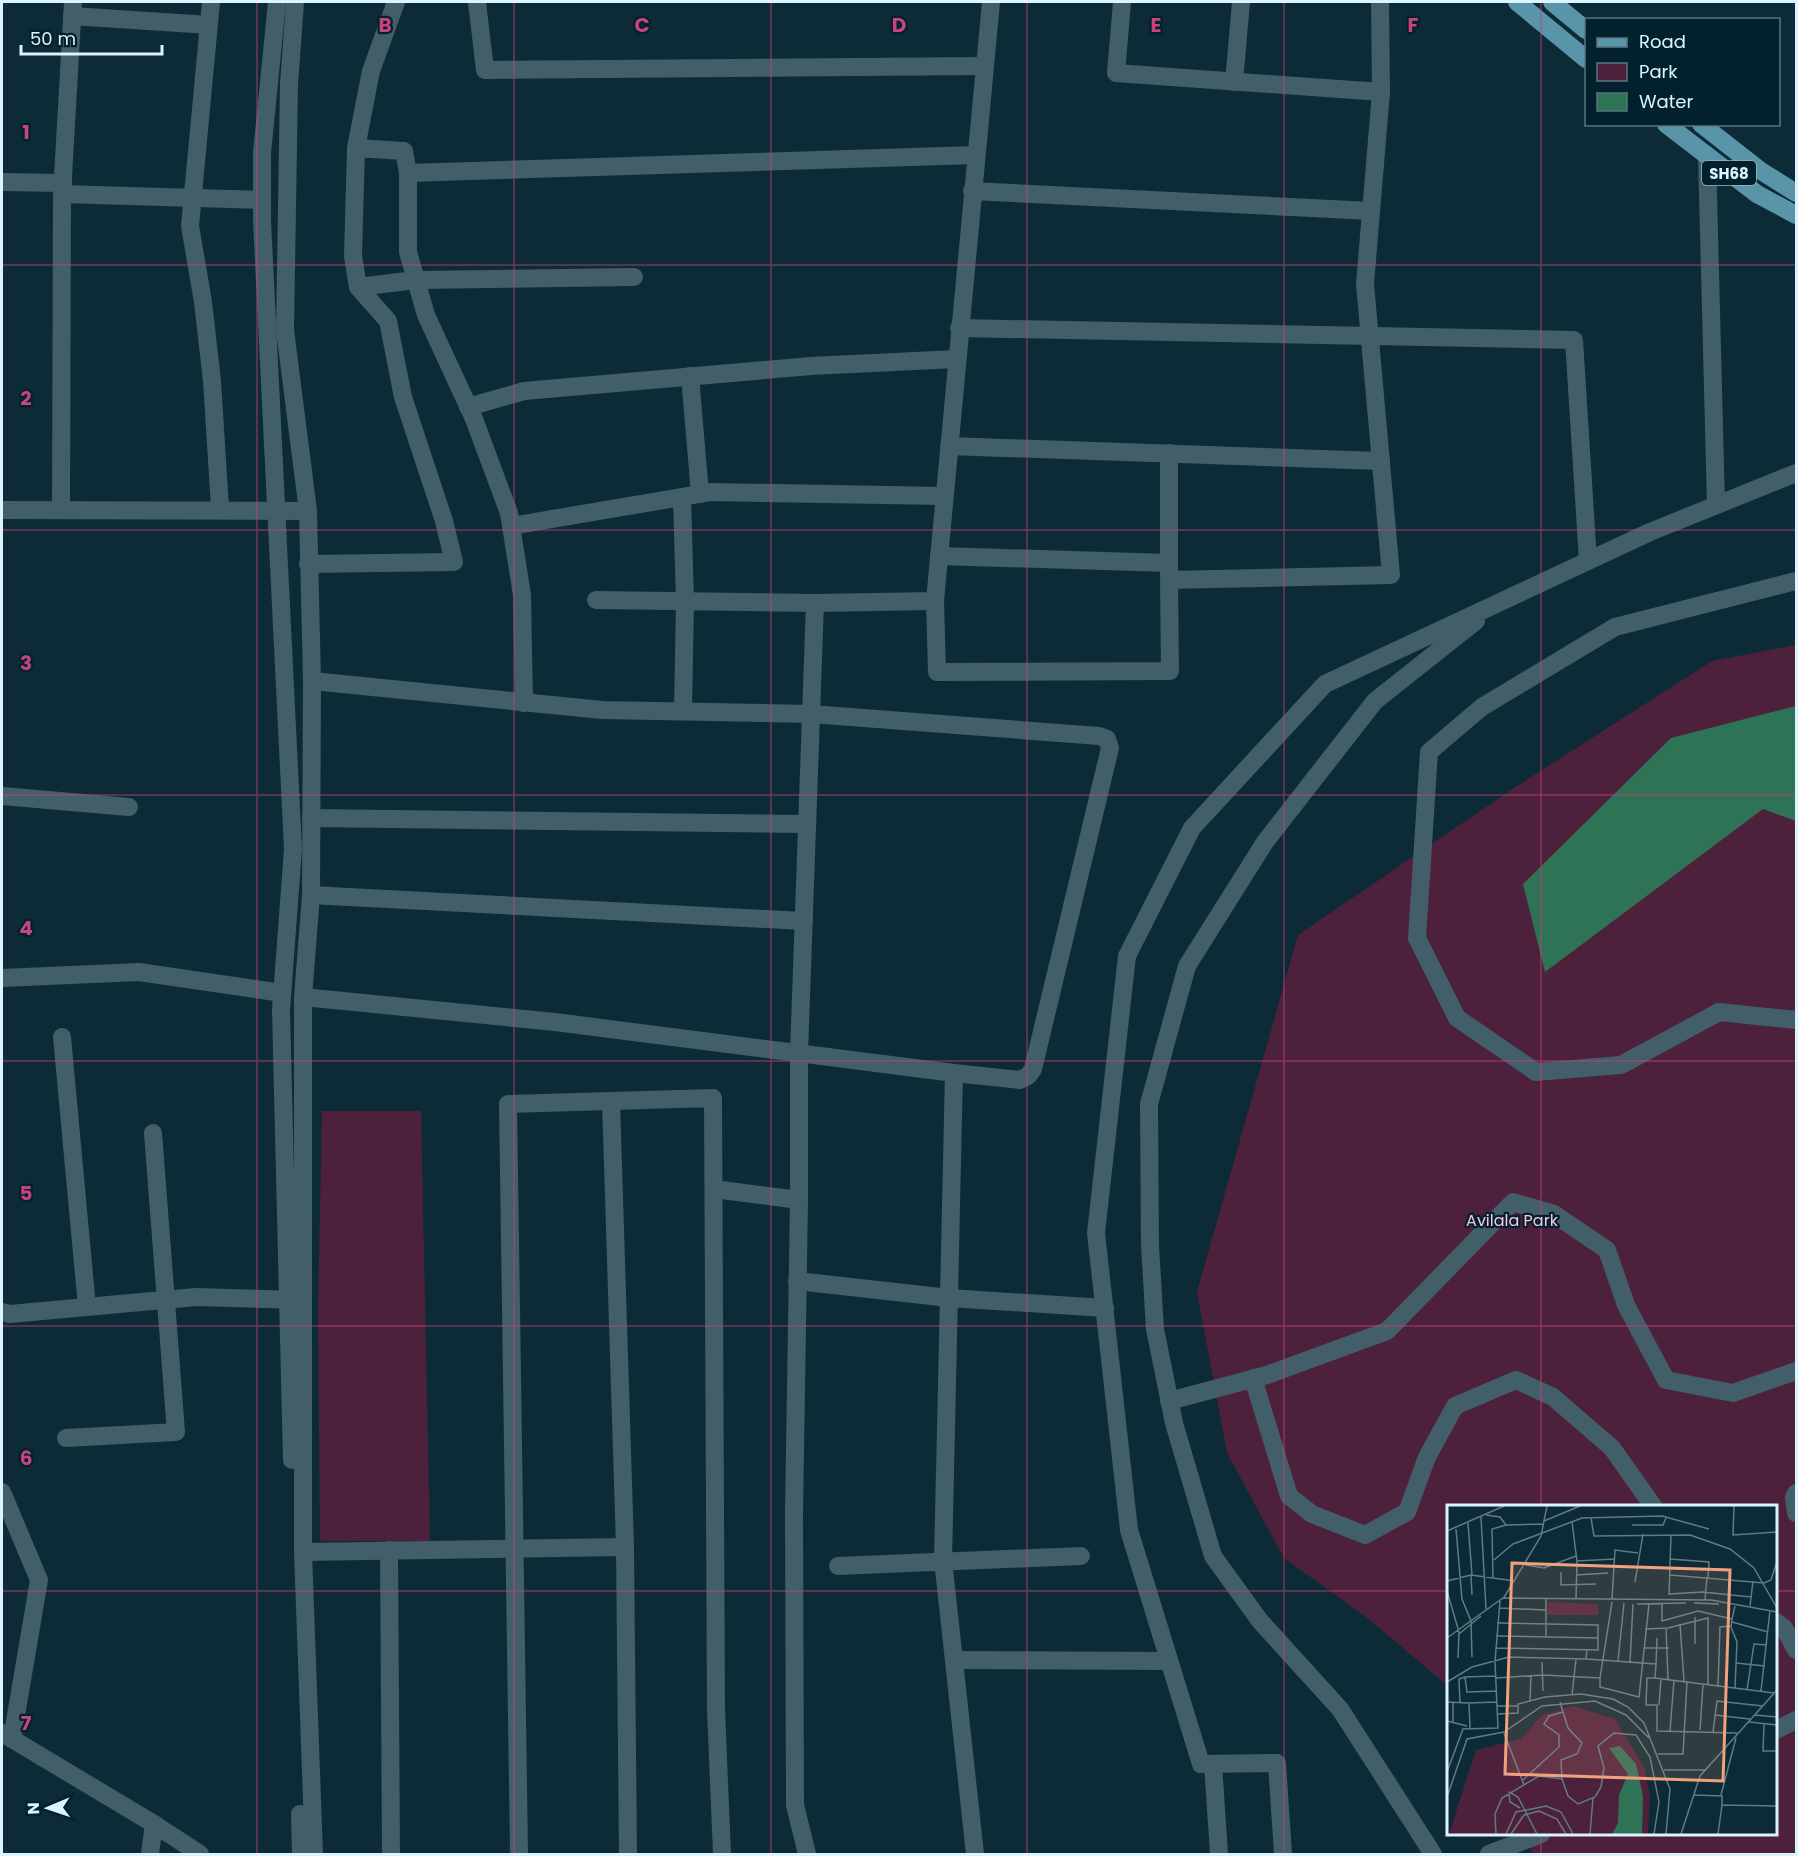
<svg xmlns="http://www.w3.org/2000/svg" width="1798" height="1856" font-family="Poppins,sans-serif">
  <rect width="100%" height="100%" fill="#0d2b36"/>
  <g fill="#4d213c">
    <path d="M 1796,645 L 1796,1854 L 1532,1854 L 1526,1834 L 1776,1834 L 1776,1506 L 1448,1506 L 1448,1686 L 1365,1616 L 1284,1558 L 1227,1453 L 1197,1292 L 1298,935 L 1514,788 L 1712,661 Z"/>
    <path d="M 322,1111 L 421,1111 L 430,1541 L 320,1541 L 318,1308 Z"/>
  </g>
  <path fill="#2f7357" d="M 1796,706 L 1796,821 L 1763,809 L 1545,972 L 1523,884 L 1671,738 Z"/>
  <g fill="none" stroke-linecap="round" stroke-linejoin="round">
    <g stroke="#425e68" stroke-width="18">
      <path d="M 211,2 L 190,226 L 203,302 L 212,381 L 220,508"/>
      <path d="M 477,2 L 485,70 L 984,66"/>
      <path d="M 1122,2 L 1116,73 L 1381,92"/>
      <path d="M 72,16 L 209,25"/>
      <path d="M 1234,82 L 1241,2"/>
      <path d="M 356,148 L 404,151 L 408,173"/>
      <path d="M 1707,155 L 1716,505"/>
      <path d="M 2,182 L 63,183"/>
      <path d="M 972,191 L 1371,211"/>
      <path d="M 62,194 L 262,200"/>
      <path d="M 358,287 L 416,280 L 634,277"/>
      <path d="M 959,328 L 1574,340 L 1588,561"/>
      <path d="M 690,376 L 700,494"/>
      <path d="M 468,407 L 524,391 L 811,366 L 956,359"/>
      <path d="M 949,446 L 1381,461"/>
      <path d="M 1169,453 L 1169,575"/>
      <path d="M 682,497 L 685,601 L 683,711"/>
      <path d="M 61,509 L 62,194 L 73,2"/>
      <path d="M 2,510 L 308,511"/>
      <path d="M 511,526 L 711,492 L 944,496"/>
      <path d="M 939,556 L 1169,563"/>
      <path d="M 308,564 L 454,562 L 444,521 L 403,397 L 388,321 L 358,287 L 353,256 L 356,148 L 371,71 L 396,2"/>
      <path d="M 1796,581 L 1615,627 L 1482,707 L 1429,752 L 1417,938 L 1457,1018 L 1536,1072 L 1621,1065 L 1719,1012 L 1796,1020"/>
      <path d="M 596,600 L 815,603"/>
      <path d="M 935,601 L 937,672 L 1170,671 L 1169,580 L 1391,575 L 1365,284 L 1381,92 L 1380,2"/>
      <path d="M 312,681 L 602,710 L 811,714 L 1099,736 L 1107,739 L 1110,748 L 1033,1069 L 1028,1076 L 1020,1080 L 954,1073"/>
      <path d="M 524,703 L 522,595 L 509,513 L 474,419 L 426,315 L 408,252 L 408,173 L 975,155"/>
      <path d="M 2,796 L 129,807"/>
      <path d="M 311,818 L 807,824"/>
      <path d="M 311,895 L 804,921"/>
      <path d="M 2,978 L 139,972 L 282,993"/>
      <path d="M 303,997 L 555,1022 L 954,1073 L 943,1560 L 975,1854"/>
      <path d="M 62,1037 L 87,1307"/>
      <path d="M 611,1101 L 625,1547 L 628,1854"/>
      <path d="M 714,1189 L 799,1200 L 794,1514 L 795,1805 L 807,1854"/>
      <path d="M 799,1200 L 799,1053 L 815,603 L 935,601 L 991,2"/>
      <path d="M 797,1281 L 949,1298 L 1105,1308"/>
      <path d="M 2,1312 L 10,1314 L 196,1297 L 302,1300"/>
      <path d="M 1253,1378 L 1289,1496 L 1312,1514 L 1365,1535 L 1407,1512 L 1427,1457 L 1455,1406 L 1516,1380 L 1553,1397 L 1612,1448 L 1653,1506"/>
      <path d="M 1169,1401 L 1267,1375 L 1387,1331 L 1513,1202 L 1554,1214 L 1607,1250 L 1626,1305 L 1666,1380 L 1733,1393 L 1796,1371"/>
      <path d="M 66,1438 L 176,1432 L 153,1133"/>
      <path d="M 2,1492 L 39,1580 L 12,1739"/>
      <path d="M 1796,1493 L 1794,1498 L 1796,1513"/>
      <path d="M 389,1550 L 391,1854"/>
      <path d="M 303,1552 L 625,1547"/>
      <path d="M 838,1566 L 1081,1556"/>
      <path d="M 1776,1622 L 1784,1628 L 1796,1650"/>
      <path d="M 954,1660 L 1169,1661"/>
      <path d="M 1776,1730 L 1796,1720"/>
      <path d="M 1213,1764 L 1219,1854"/>
      <path d="M 150,1854 L 154,1824"/>
      <path d="M 519,1854 L 508,1104 L 713,1098 L 716,1710 L 722,1854"/>
      <path d="M 1283,1854 L 1277,1763 L 1201,1764 L 1129,1530 L 1096,1233 L 1127,956 L 1192,828 L 1325,684 L 1650,532 L 1796,473"/>
      <path d="M 1433,1854 L 1340,1709 L 1260,1621 L 1213,1556 L 1174,1423 L 1155,1329 L 1150,1246 L 1149,1104 L 1187,966 L 1265,842 L 1375,701 L 1476,621"/>
      <path d="M 1489,1854 L 1541,1834"/>
    </g>
    <g stroke="#425e68" stroke-width="18">
      <path d="M 277,2 L 262,153 L 262,221 L 293,849 L 281,1010 L 292,1460"/>
      <path d="M 295,2 L 289,84 L 285,330 L 308,511 L 312,681 L 311,895 L 303,997 L 303,1552 L 314,1854"/>
      <path d="M 2,1733 L 154,1824 L 200,1854"/>
      <path d="M 300,1814 L 301,1854"/>
    </g>
    <g stroke="#5994a9" stroke-width="18">
      <path d="M 1517,2 L 1586,59"/>
      <path d="M 1552,2 L 1586,30"/>
      <path d="M 1666,124 L 1757,194 L 1796,215"/>
      <path d="M 1701,124 L 1761,171 L 1796,193"/>
    </g>
  </g>
  <path fill="none" stroke="#c7447c" stroke-width="1.5" stroke-opacity="0.55" d="M 257,2 L 257,1854M 514,2 L 514,1854M 771,2 L 771,1854M 1027,2 L 1027,1854M 1284,2 L 1284,1854M 1541,2 L 1541,1506M 2,265 L 1796,265M 2,530 L 1796,530M 2,795 L 1796,795M 2,1061 L 1796,1061M 2,1326 L 1796,1326M 2,1591 L 1448,1591M 1776,1591 L 1796,1591M 1541,1834 L 1541,1854"/>
  <g text-anchor="middle" dominant-baseline="central" stroke-width="4.5" stroke-linejoin="round" paint-order="stroke">
    <rect fill="#03212c" stroke="#9ab5c0" stroke-width="1.5" x="1702" y="161" width="54" height="24" rx="4.5"/>
    <g font-size="15" font-weight="bold" fill="#dbf4ff">
      <text x="1729" y="173">SH68</text>
    </g>
    <g font-size="16" fill="#f9c7e3" stroke="#03212c">
      <text x="1512" y="1220">Avilala Park</text>
    </g>
  </g>
  <g transform="translate(1447 1505)">
    <rect width="330" height="330" fill="#0d2b36"/>
    <path d="M 101,97 L 151,99 L 151,110 L 100,110 ZM 126,201 L 168,214 L 198,264 L 203,292 L 201,329 L 2,329 L 29,245 L 74,234 L 95,210 Z" fill="#4d213c"/>
    <path d="M 173,241 L 189,259 L 196,291 L 195,329 L 165,329 L 171,318 L 172,290 L 181,269 L 162,243 Z" fill="#2f7357"/>
    <path fill="none" stroke="#5f7b86" stroke-width="1.5" d="M 287,1 L 286,30 L 330,27M 39,10 L 53,12 L 59,20 L 96,19M 34,12 L 39,104M 144,13 L 147,31 L 243,30 L 283,44 L 307,63 L 330,103M 97,16 L 133,1M 125,17 L 130,56 L 168,54M 21,18 L 25,70M 185,20 L 216,20 L 219,13M 9,24 L 15,94 L 24,116 L 25,152M 0,26 L 57,1M 223,54 L 262,57 L 261,72M 47,55 L 66,39 L 135,13 L 215,11 L 262,24M 79,60 L 97,63 L 129,51M 114,67 L 114,80 L 149,79M 24,70 L 25,90M 129,70 L 161,68M 223,70 L 317,78 L 324,75 L 330,56M 46,72 L 45,24 L 59,20M 0,76 L 24,70 L 68,76M 188,77 L 196,29M 0,86 L 12,127 L 11,153M 222,89 L 256,87 L 304,92M 222,90 L 224,30M 56,94 L 94,31 L 100,1M 129,94 L 130,56M 165,94 L 168,45 L 191,48M 258,95 L 260,72M 247,98 L 272,99M 190,99 L 239,98M 215,99 L 215,116 L 251,106 L 285,114 L 288,101M 303,101 L 306,76M 52,103 L 99,105M 285,114 L 284,122 L 290,137 L 288,183M 285,117 L 321,127M 233,119 L 237,176M 219,123 L 221,174M 198,124 L 221,123 L 261,113 L 261,179M 12,129 L 34,111M 49,131 L 151,133M 99,132 L 99,94M 0,133 L 56,93 L 264,95 L 330,107M 248,139 L 248,112M 49,143 L 151,145 L 151,120 L 50,118M 197,143 L 222,143M 139,154 L 209,159 L 208,173 L 327,188M 171,156 L 177,98M 95,157 L 96,186M 183,157 L 186,99M 289,158 L 318,161M 209,159 L 210,133M 49,171 L 18,172 L 20,187 L 50,186M 49,173 L 96,170 L 153,173 L 165,97M 153,173 L 153,182 L 192,192 L 202,99M 208,173 L 200,173 L 199,200 L 210,200 L 210,226 L 290,228M 0,177 L 25,162 L 62,152 L 139,154 L 140,144M 271,181 L 273,122 L 284,121M 300,185 L 307,139 L 320,140M 314,186 L 323,105M 125,190 L 129,154M 83,196 L 84,171M 0,197 L 22,198M 13,197 L 12,174 L 18,172M 113,197 L 121,223 L 135,238 L 130,249 L 114,255 L 115,274M 212,200 L 214,173M 50,201 L 70,201M 51,209 L 71,208 L 71,199 L 98,192 L 134,189 L 166,194 L 181,202 L 197,218 L 223,284 L 219,329M 268,210 L 303,214M 308,210 L 330,212M 0,216 L 20,221M 302,217 L 330,220M 6,218 L 6,197M 317,219 L 316,246 L 330,246M 23,223 L 22,198 L 50,197M 253,225 L 256,179M 223,226 L 227,175M 266,227 L 270,196 L 316,201M 57,228 L 77,280M 211,249 L 236,249 L 240,177M 217,265 L 258,265M 0,267 L 16,224 L 51,223 L 48,157 L 53,96M 76,275 L 112,242 L 112,230 L 97,219 L 102,211 L 116,207M 247,290 L 275,291 L 275,300M 274,290 L 289,233M 0,292 L 20,234 L 57,227 L 95,201 L 148,196 L 179,210 L 202,233M 73,303 L 63,297 L 62,287 L 71,292 L 90,329M 49,329 L 48,309 L 55,293 L 92,271 L 115,274 L 121,291 L 131,299 L 148,292 L 154,282 L 157,263 L 151,241 L 167,228 L 189,230 L 203,252 L 212,297 L 207,329M 59,329 L 69,307 L 99,301 L 114,307 L 126,329M 64,329 L 77,310 L 92,306 L 110,314 L 119,329M 143,329 L 146,293M 234,329 L 253,271 L 330,185M 271,329 L 275,300 L 330,301"/>
    <path fill="#f2a17e" fill-opacity="0.15" stroke="#f2a17e" stroke-width="3" d="M 65,58 L 283,65 L 276,276 L 58,269 Z"/>
    <rect width="330" height="330" fill="none" stroke="#dbf4ff" stroke-width="3"/>
  </g>
  <g font-size="20" text-anchor="middle" font-weight="bold" fill="#c7447c" stroke="#03212c" stroke-width="4.5" stroke-linejoin="round" paint-order="stroke">
    <text x="385" y="32">B</text>
    <text x="642" y="32">C</text>
    <text x="899" y="32">D</text>
    <text x="1156" y="32">E</text>
    <text x="1413" y="32">F</text>
    <text x="26" y="139">1</text>
    <text x="26" y="405">2</text>
    <text x="26" y="670">3</text>
    <text x="26" y="935">4</text>
    <text x="26" y="1200">5</text>
    <text x="26" y="1465">6</text>
    <text x="26" y="1730">7</text>
  </g>
  <rect width="1798" height="1856" fill="none" stroke="#dbf4ff" stroke-width="6"/>
  <rect x="1585" y="18" width="195" height="108" fill="#03212c" stroke="#597580" stroke-width="1.5"/>
  <rect x="1597" y="38" width="30" height="9" fill="#5994a9" stroke="#597580" stroke-width="1.5"/>
  <text x="1639" y="48" font-size="18" fill="#dbf4ff">Road</text>
  <rect x="1597" y="63" width="30" height="18" fill="#4d213c" stroke="#597580" stroke-width="1.5"/>
  <text x="1639" y="78" font-size="18" fill="#dbf4ff">Park</text>
  <rect x="1597" y="93" width="30" height="18" fill="#2f7357" stroke="#597580" stroke-width="1.5"/>
  <text x="1639" y="108" font-size="18" fill="#dbf4ff">Water</text>
  <g transform="translate(48 1808) rotate(268)" stroke="#03212c" stroke-width="4.5" paint-order="stroke">
  <path d="M0-4.5L10 22L0 15L-10 22Z" fill="#dbf4ff"/>
  <text y="-9" font-size="16" font-weight="bold" text-anchor="middle" fill="#dbf4ff">N</text>
  </g>
  <path d="M21 45v9h141v-9" fill="none" stroke="#dbf4ff" stroke-width="3"/>
  <text x="30" y="45" font-size="18" fill="#dbf4ff" stroke="#03212c" stroke-width="4.5" paint-order="stroke">50 m</text>
</svg>
